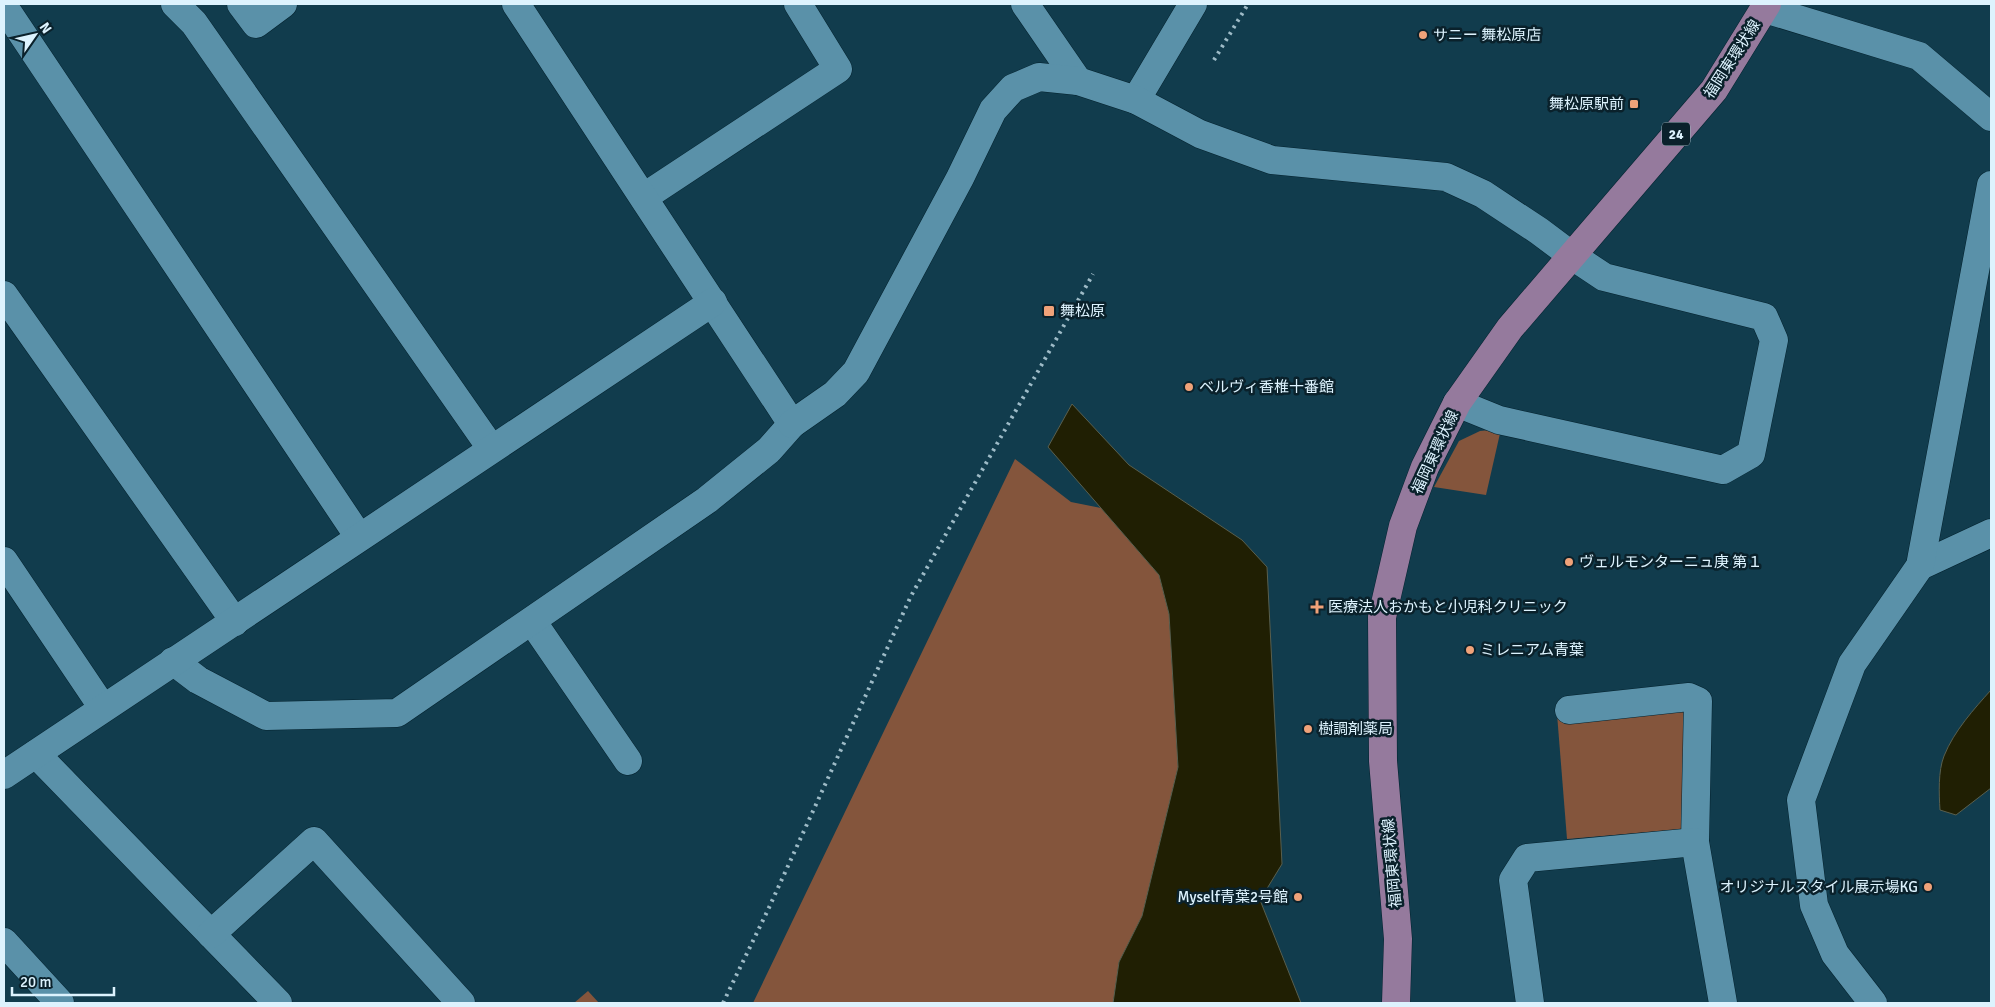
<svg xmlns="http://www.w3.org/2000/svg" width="1995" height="1007" font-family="Signika,'Noto Sans JP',sans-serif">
  <rect width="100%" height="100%" fill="#113c4d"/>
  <g fill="#84553c">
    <path d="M 1501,429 L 1486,495 L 1434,487 L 1459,441 L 1480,431 Z"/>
    <path d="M 1015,459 L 1071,502 L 1101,508 L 1159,575 L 1169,614 L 1178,767 L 1142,916 L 1119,962 L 1113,1003 L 753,1003 Z"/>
    <path d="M 1692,706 L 1684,829 L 1567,839 L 1557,714 Z"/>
    <path d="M 588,991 L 599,1003 L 574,1003 Z"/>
  </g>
  <g fill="#201f03" stroke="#595f4e">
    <path d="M 1072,404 L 1129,465 L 1242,540 L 1267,567 L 1282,864 L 1260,900 L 1301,1003 L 1113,1003 L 1119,962 L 1142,916 L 1178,767 L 1169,614 L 1159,575 L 1048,447 Z"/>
    <path d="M 1991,690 L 1991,788 L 1956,815 L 1940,810 C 1939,794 1938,771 1944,756 C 1954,731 1974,709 1991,690 Z"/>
  </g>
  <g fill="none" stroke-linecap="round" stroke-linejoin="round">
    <defs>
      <g id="minor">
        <path d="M 175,4 L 194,23 L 491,448"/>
        <path d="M 241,4 L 256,24 L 283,4"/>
        <path d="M 1025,4 L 1078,81"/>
        <path d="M 1765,9 L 1919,56 L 1991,117"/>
        <path d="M 9,14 L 359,537"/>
        <path d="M 1136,100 L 1193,4"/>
        <path d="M 644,197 L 838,69 L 798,4"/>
        <path d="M 4,295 L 235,622"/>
        <path d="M 1457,403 L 1499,420 L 1723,470 L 1751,454 L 1774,340 L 1764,317 L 1604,277 L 1571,255"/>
        <path d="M 4,561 L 103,708"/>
        <path d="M 1920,566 L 1991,533"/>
        <path d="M 532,621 L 628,761"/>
        <path d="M 173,661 L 198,680 L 266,716 L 397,713 L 707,500 L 769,450 L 792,424 L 516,4"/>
        <path d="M 1569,710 L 1689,697 L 1698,701 L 1695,842"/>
        <path d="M 36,754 L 278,1003"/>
        <path d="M 4,775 L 713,302"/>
        <path d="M 211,934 L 314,841 L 461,1003"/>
        <path d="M 4,942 L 60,1003"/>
        <path d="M 1530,1003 L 1513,880 L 1527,858 L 1695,842 L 1723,1003"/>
        <path d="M 1873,1003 L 1835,954 L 1814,905 L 1801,800 L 1852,664 L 1920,566 L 1991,185"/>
      </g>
      <path id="tertiary" d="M 792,424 L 835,394 L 856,372 L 960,178 L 993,110 L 1013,88 L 1039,77 L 1078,81 L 1136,100 L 1200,134 L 1272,160 L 1446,177 L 1483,194 L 1539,231 L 1571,255"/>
      <path id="primary" d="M 1396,1003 L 1398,939 L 1383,761 L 1382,617 L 1403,526 L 1425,467 L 1457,403 L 1510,328 L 1714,90 L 1767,4"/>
    </defs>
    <use href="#minor" stroke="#04222e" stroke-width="29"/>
    <use href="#tertiary" stroke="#04222e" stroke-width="29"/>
    <use href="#primary" stroke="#04222e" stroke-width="29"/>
    <use href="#minor" stroke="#5a91a9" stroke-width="28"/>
    <use href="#tertiary" stroke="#5a91a9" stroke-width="28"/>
    <use href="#primary" stroke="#957a9d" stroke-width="28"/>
    <g stroke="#9ebbc7" stroke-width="4" stroke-dasharray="2.5 5" stroke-linecap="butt">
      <path d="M 1214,60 L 1248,4"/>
      <path d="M 723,1003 L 767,912 L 911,596 L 1093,274"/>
    </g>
  </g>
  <g fill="#f0a279" stroke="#0a212b" stroke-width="2">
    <circle cx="1423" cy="35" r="5"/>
    <rect x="1629" y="99" width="10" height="10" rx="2.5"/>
    <rect x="1043" y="305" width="12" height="12" rx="2.5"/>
    <circle cx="1189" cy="387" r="5"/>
    <circle cx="1569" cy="562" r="5"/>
    <path d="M1314.5 599.5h5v5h5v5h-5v5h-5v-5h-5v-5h5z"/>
    <circle cx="1470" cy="650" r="5"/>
    <circle cx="1308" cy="729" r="5"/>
    <circle cx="1928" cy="887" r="5"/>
    <circle cx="1298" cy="897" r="5"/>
  </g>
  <g text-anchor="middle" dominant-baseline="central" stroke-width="5" stroke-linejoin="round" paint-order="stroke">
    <rect fill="#0a212b" stroke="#9eb4bf" stroke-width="1" x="1662" y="122.5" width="28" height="23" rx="4"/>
    <g font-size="14" font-weight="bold" fill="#ddf3fe">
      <text x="1676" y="134">24</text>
    </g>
    <g font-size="15" fill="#ddf3fe" stroke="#0a212b" text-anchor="start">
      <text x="1433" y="35">サニー 舞松原店</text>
      <text x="1624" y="104" text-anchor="end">舞松原駅前</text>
      <text x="1060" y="311">舞松原</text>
      <text x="1199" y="387">ベルヴィ香椎十番館</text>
      <text x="1579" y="562">ヴェルモンターニュ庚 第１</text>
      <text x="1328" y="607">医療法人おかもと小児科クリニック</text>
      <text x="1480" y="650">ミレニアム青葉</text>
      <text x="1318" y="729">樹調剤薬局</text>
      <text x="1918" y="887" text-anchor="end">オリジナルスタイル展示場KG</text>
      <text x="1288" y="897" text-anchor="end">Myself青葉2号館</text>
    </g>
    <g font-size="15" fill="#ddf3fe" stroke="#0a212b">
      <text transform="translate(1732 59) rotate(-57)">福岡東環状線</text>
      <text transform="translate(1435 452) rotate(-65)">福岡東環状線</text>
      <text transform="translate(1392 863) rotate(-95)">福岡東環状線</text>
    </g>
  </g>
  <rect width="1995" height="1007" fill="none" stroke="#ddf3fe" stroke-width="10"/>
  <g transform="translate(35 35) rotate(56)" stroke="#0a212b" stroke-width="4" paint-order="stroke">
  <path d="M0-4L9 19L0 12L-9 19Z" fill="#ddf3fe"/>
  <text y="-8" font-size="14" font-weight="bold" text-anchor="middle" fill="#ddf3fe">N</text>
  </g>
  <path d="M12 987v8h102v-8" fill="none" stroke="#ddf3fe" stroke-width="2.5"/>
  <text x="20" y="987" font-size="15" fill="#ddf3fe" stroke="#0a212b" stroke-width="4" paint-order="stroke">20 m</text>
</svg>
